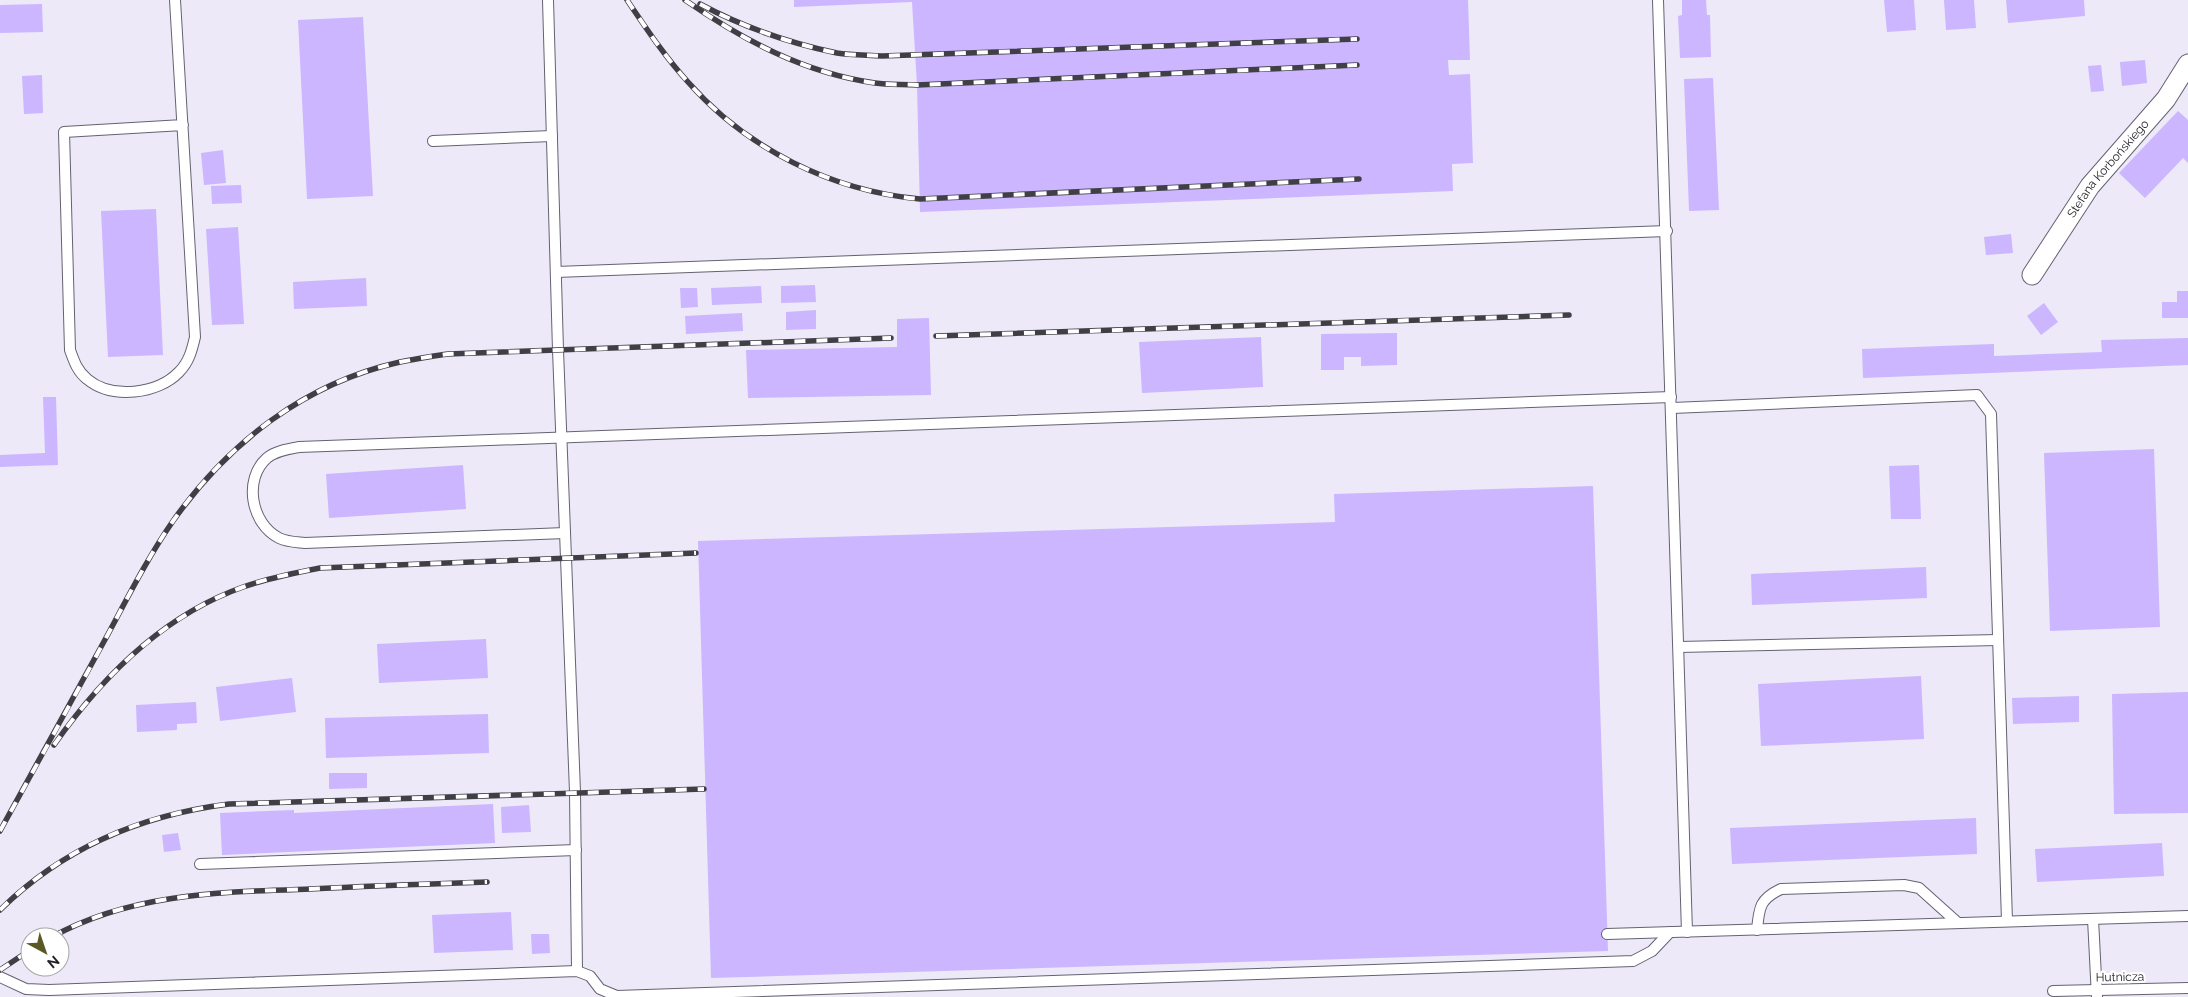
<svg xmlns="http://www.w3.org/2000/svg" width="2188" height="997" font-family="Raleway,sans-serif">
  <rect width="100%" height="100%" fill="#ede9f9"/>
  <g fill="#cbb6ff">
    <path d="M 794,0 L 1468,0 L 1470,60 L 1448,60 L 1449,75 L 1470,74 L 1473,163 L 1452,164 L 1453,191 L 920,212 L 917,85 L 912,2 L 794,7 Z"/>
    <path d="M 1682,0 L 1706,0 L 1707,15 L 1710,15 L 1711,57 L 1680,58 L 1678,16 L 1682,15 Z"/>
    <path d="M 1884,0 L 1914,0 L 1916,30 L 1887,32 Z"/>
    <path d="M 1944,0 L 1974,0 L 1976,28 L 1946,30 Z"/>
    <path d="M 2006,0 L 2084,0 L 2085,16 L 2008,23 Z"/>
    <path d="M 42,4 L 43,32 L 0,33 L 0,5 Z"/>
    <path d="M 363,17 L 373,196 L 307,199 L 298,20 Z"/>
    <path d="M 2145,60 L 2147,83 L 2122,86 L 2120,62 Z"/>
    <path d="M 2101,65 L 2104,91 L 2091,92 L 2088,66 Z"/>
    <path d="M 42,75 L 43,113 L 24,114 L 22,76 Z"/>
    <path d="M 1713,78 L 1719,210 L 1689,211 L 1684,79 Z"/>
    <path d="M 2178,111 L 2188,120 L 2188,163 L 2183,158 L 2145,198 L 2119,173 Z"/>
    <path d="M 223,150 L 226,183 L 204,185 L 201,153 Z"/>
    <path d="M 241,185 L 242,203 L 212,204 L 211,186 Z"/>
    <path d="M 156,209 L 163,355 L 108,357 L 101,211 Z"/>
    <path d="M 238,227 L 244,324 L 212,325 L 206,229 Z"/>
    <path d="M 2011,234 L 2013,253 L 1986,255 L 1984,237 Z"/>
    <path d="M 366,278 L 367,306 L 294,309 L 293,282 Z"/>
    <path d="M 815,285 L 816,302 L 781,303 L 781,286 Z"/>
    <path d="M 761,286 L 762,303 L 712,305 L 711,288 Z"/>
    <path d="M 680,288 L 697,288 L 698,307 L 681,308 Z"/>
    <path d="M 2177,291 L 2188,291 L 2188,318 L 2162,318 L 2162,302 L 2177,302 Z"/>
    <path d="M 2044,303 L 2058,322 L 2041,335 L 2027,316 Z"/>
    <path d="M 816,310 L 816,329 L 786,330 L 786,312 Z"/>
    <path d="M 742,313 L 743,331 L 686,334 L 685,316 Z"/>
    <path d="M 929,318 L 931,395 L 748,398 L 746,350 L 897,347 L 897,319 Z"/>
    <path d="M 1397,333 L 1397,365 L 1361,366 L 1361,357 L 1344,357 L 1344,370 L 1321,370 L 1321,334 Z"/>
    <path d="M 1261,337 L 1263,387 L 1142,393 L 1139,342 Z"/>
    <path d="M 2188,338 L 2188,365 L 1863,378 L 1862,349 L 1994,344 L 1994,356 L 2102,352 L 2101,340 Z"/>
    <path d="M 43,397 L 56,397 L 58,465 L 0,467 L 0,455 L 45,453 Z"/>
    <path d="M 2154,449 L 2160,627 L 2050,631 L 2044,453 Z"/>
    <path d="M 463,465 L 466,509 L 329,518 L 326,474 Z"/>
    <path d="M 1919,465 L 1921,519 L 1891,519 L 1889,466 Z"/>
    <path d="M 1593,486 L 1608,951 L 711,978 L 698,541 L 1335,522 L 1334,494 Z"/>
    <path d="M 1926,567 L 1927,598 L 1752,605 L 1751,574 Z"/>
    <path d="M 486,639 L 488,678 L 379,683 L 377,644 Z"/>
    <path d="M 1921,676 L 1924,739 L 1761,746 L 1758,684 Z"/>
    <path d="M 292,678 L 296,712 L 220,721 L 216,687 Z"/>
    <path d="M 2188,692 L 2188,813 L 2114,814 L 2112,694 Z"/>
    <path d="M 2079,696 L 2079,722 L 2013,724 L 2012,698 Z"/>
    <path d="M 196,702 L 197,723 L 177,724 L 177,730 L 137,732 L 136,705 Z"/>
    <path d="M 488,714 L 489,753 L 326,758 L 325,718 Z"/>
    <path d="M 329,773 L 367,773 L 367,788 L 329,789 Z"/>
    <path d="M 493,804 L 495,843 L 222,855 L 220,813 L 294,810 L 294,813 Z"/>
    <path d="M 529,805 L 531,832 L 502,833 L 501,807 Z"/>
    <path d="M 1976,818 L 1977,854 L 1732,864 L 1730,828 Z"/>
    <path d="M 178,833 L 181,850 L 164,852 L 162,835 Z"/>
    <path d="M 2162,843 L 2164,876 L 2037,882 L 2035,849 Z"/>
    <path d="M 511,912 L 513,950 L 434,953 L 432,915 Z"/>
    <path d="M 531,934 L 549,934 L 550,953 L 532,954 Z"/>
  </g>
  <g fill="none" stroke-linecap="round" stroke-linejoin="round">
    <defs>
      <g id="lane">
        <path d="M 175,0 L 195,337 C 192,350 189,362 179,372 C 158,394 112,400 87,379 C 77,371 74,361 70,350 L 64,132 L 183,125"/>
        <path d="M 548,0 L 558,350 L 575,792 L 577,971"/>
        <path d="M 1658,0 L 1687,932"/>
        <path d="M 433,141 L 552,136"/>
        <path d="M 556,272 L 1667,231"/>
        <path d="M 1672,408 L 1977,395 L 1991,414 L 2007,921"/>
        <path d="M 565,533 L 305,543 C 296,542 287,542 279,538 C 251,524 243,479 267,458 C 275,451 288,449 299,447 L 1671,397"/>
        <path d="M 1679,647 L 1998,640"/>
        <path d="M 200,864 L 576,850"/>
        <path d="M 2093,919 L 2097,997"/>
        <path d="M 1757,930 C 1759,907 1760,899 1781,889 L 1904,885 L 1919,888 L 1958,923"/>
        <path d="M 1607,934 L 2188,916"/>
        <path d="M 0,977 L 26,989 L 49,990 L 577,971 L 590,976 L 600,989 L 617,996 L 1633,961 L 1652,951 L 1670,932"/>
        <path d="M 2053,991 L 2188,988"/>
      </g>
      <g id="street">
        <path id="s1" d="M 2032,275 L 2090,186 L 2166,99 L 2188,64"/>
      </g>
    </defs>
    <use href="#lane" stroke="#656270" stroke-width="12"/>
    <use href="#street" stroke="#656270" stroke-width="21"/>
    <use href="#lane" stroke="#fff" stroke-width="10"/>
    <use href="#street" stroke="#fff" stroke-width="19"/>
    <defs>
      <g id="rail">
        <path d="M 627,0 C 646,28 665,57 688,82 C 747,149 832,191 920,199 L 1359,179"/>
        <path d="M 685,0 C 743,40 804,73 875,83 C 889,85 903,84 917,85 L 1357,65"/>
        <path d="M 700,4 C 743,27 789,43 837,53 C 851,55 867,55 882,56 L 1357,39"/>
        <path d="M 936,336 L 1569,315"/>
        <path d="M 54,745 C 101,678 164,615 243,587 C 268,578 294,573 320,568 L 696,553"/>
        <path d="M 0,831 C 36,766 72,701 107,636 C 128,597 148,557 173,521 C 228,443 305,383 400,362 C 416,359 432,356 448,354 L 891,338"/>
        <path d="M 0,910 C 64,847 141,815 229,804 L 704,789"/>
        <path d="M 52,937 C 131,893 222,892 310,889 C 369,886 428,884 487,882"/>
        <path d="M 0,970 L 30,950"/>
      </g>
    </defs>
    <use href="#rail" stroke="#413f46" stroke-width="5.5"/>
    <use href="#rail" stroke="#fff" stroke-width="4" stroke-dasharray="11" stroke-linecap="butt"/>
  </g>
  <g text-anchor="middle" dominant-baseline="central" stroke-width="4.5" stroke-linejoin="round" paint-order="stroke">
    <g font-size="12" fill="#222026" stroke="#fff">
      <text stroke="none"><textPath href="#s1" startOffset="131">Stefana Korbońskiego</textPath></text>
      <text transform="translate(2120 977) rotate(-1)">Hutnicza</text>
    </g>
  </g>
  <g transform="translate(45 952) rotate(140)"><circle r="24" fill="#ffffff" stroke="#a7a6a8"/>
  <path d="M0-4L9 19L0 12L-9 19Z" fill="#5a5925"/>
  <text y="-8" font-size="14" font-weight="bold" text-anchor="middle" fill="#222026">N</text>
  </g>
</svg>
